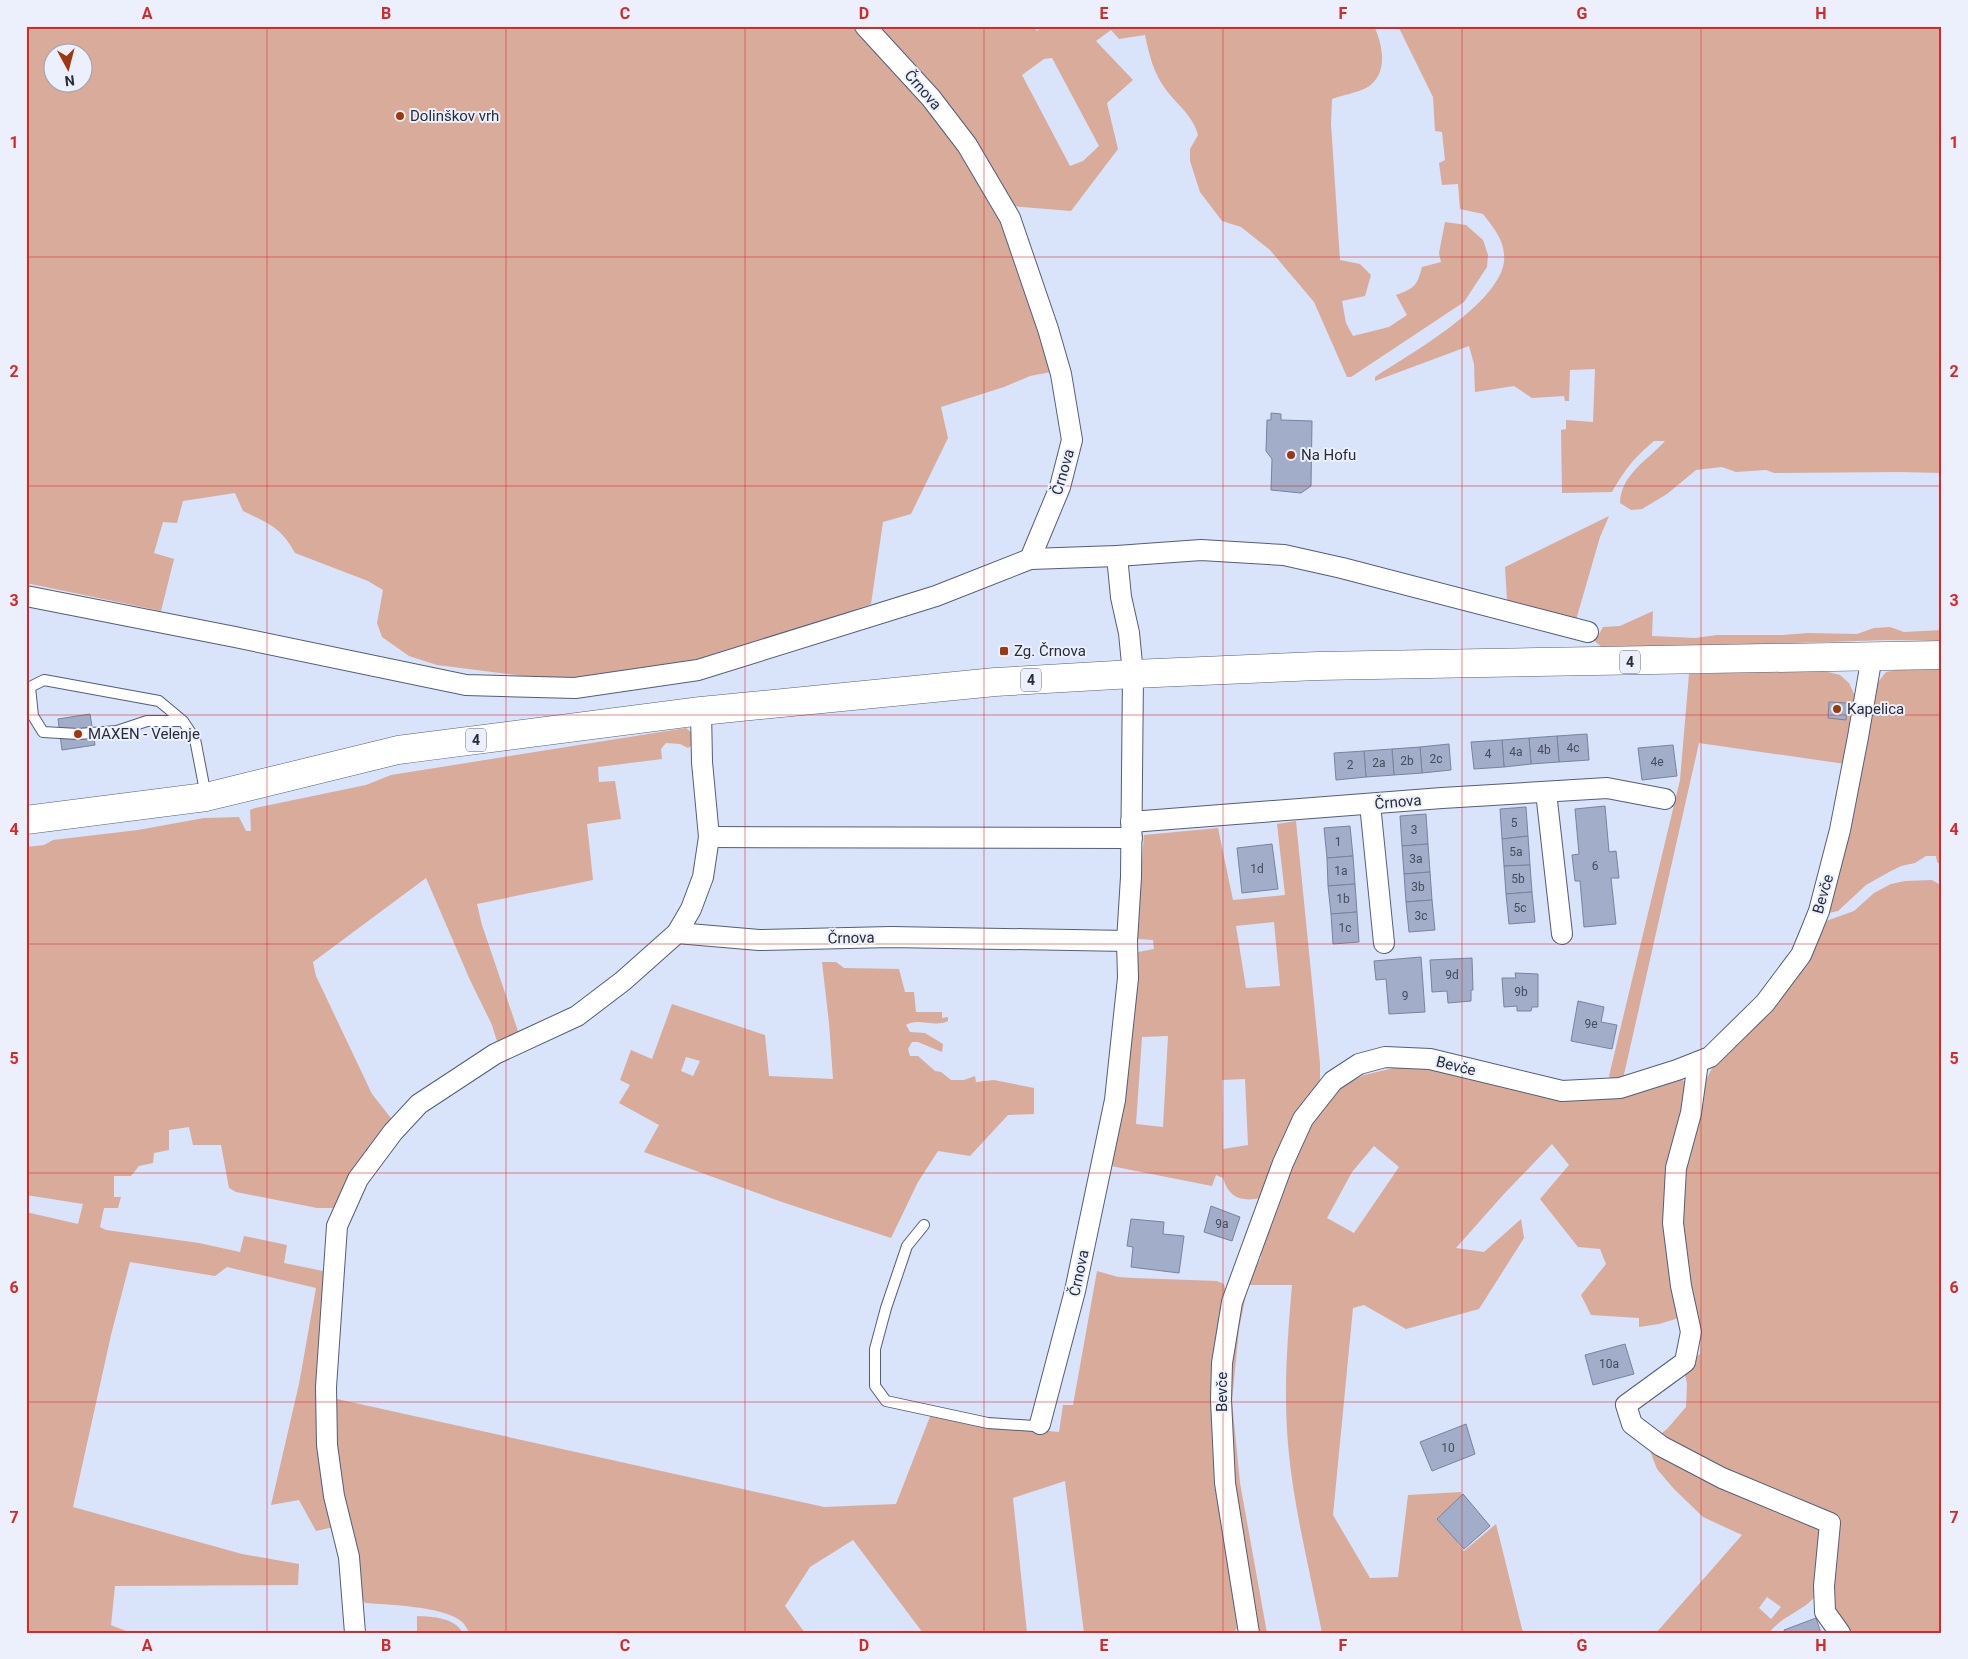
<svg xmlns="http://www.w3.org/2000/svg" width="1968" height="1659" font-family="Roboto,sans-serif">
  <rect width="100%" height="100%" fill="#d9e3fa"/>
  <g fill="#d9ab9b" fill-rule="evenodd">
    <path d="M 26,26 L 855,26 L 883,53 L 977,171 L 1022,262 L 1051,372 L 1030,376 L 1004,387 L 941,407 L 948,438 L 911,514 L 883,522 L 871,604 L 761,643 L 679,664 L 581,678 L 539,678 L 437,665 L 409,656 L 382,637 L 377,623 L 383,590 L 368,581 L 295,553 C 281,527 268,523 243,511 L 235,493 L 183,501 L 177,523 L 163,522 L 154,553 L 174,559 L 161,611 L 26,583 ZM 52,52 L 82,52 L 82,82 L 52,82 Z"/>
    <path d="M 875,26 L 1032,26 L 1037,31 L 1043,26 L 1374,26 C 1383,45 1389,75 1366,88 C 1356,93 1343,95 1332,99 L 1331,124 L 1340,260 L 1360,264 L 1371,275 L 1365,296 L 1342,301 L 1346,323 L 1353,336 L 1389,327 L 1407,315 L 1396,295 C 1415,288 1417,286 1422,267 L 1441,262 L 1439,253 L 1445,222 L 1466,225 L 1483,240 L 1488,255 L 1487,267 L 1464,302 L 1351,377 L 1347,377 L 1314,302 L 1270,250 L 1241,227 L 1222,221 L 1200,192 L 1190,161 L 1190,149 L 1198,135 C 1193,115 1175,103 1164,87 C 1153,71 1149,54 1145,35 L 1119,39 L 1111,30 L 1096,41 L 1133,80 L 1107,103 L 1118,149 L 1071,211 L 1011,206 ZM 1052,58 L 1099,146 L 1083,161 L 1070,166 L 1022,75 L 1044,59 Z"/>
    <path d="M 1398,26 L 1942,26 L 1942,473 L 1898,472 L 1774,473 L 1766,470 L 1736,472 L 1722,467 L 1696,470 L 1667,494 L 1642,509 L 1631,510 L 1620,503 C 1621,474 1648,460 1665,441 L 1654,441 C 1634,458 1625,469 1612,492 L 1562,493 L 1561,430 L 1566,429 L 1566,420 L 1593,422 L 1595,369 L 1570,370 L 1569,401 L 1565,401 L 1564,396 L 1532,398 L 1514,386 L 1475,392 L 1474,364 L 1469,346 L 1375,381 L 1375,377 C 1408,355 1510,299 1504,254 C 1503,238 1492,226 1483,214 L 1460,209 L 1458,184 L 1442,185 L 1439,163 L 1445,160 L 1442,132 L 1435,131 L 1433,97 Z"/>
    <path d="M 1609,516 L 1600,537 L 1576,620 L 1563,618 L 1507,600 L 1505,567 Z"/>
    <path d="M 1653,611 L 1652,636 L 1695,638 L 1717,635 L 1783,635 L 1808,633 L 1857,634 L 1874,628 L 1890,627 L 1904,632 L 1942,630 L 1942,641 L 1889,640 L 1604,649 L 1590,637 L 1598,636 L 1603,627 L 1620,626 Z"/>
    <path d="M 1942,668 L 1942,866 L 1937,862 L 1936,856 L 1926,856 L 1915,863 L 1901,866 L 1889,872 L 1866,885 L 1838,911 L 1829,913 L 1848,837 L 1876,685 L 1886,672 L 1896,670 Z"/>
    <path d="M 1820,670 L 1840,675 L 1849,683 L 1856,698 L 1845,764 L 1699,743 L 1623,1079 L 1614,1081 L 1609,1076 L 1680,780 L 1689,674 Z"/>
    <path d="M 686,728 L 692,733 L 695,743 L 688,748 L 680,744 L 666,743 L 661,749 L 662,759 L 598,767 L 599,782 L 615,781 L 621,819 L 587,824 L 593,880 L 477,904 L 482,925 L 520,1037 L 499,1048 L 492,1025 L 470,980 L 426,878 L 313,962 L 316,976 L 372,1094 L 394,1122 L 337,1208 L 317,1208 L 236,1192 L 229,1188 L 221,1145 L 193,1145 L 189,1127 L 169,1130 L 169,1150 L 154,1153 L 153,1163 L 139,1166 L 131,1176 L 114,1176 L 114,1197 L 121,1197 L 118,1208 L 104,1208 L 100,1227 L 106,1230 L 199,1243 L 240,1252 L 244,1236 L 287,1245 L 284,1263 L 328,1272 L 338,1526 L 316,1531 L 299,1500 L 271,1505 L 299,1384 L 316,1288 L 227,1267 L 215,1276 L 130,1262 L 111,1335 L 73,1507 L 242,1554 L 299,1564 L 298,1585 L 115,1586 L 111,1625 L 131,1633 L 26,1633 L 26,1212 L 78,1224 L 83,1204 L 26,1195 L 26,847 L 44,845 L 53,840 L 138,830 L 204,818 L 239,817 L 246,831 L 251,831 L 250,810 L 255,808 L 366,785 L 391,775 Z"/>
    <path d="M 1296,821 L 1320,1063 L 1320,1081 L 1261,1198 C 1241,1202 1229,1198 1223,1178 L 1216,1175 L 1212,1186 L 1111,1166 L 1131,1035 L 1138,952 L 1154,949 L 1153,940 L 1138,939 L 1136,932 L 1144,835 L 1218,828 L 1233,900 L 1285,895 L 1277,824 ZM 1274,922 L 1280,986 L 1246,988 L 1236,926 ZM 1168,1036 L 1163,1127 L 1136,1124 L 1142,1037 ZM 1245,1079 L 1248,1145 L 1223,1149 L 1222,1080 Z"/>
    <path d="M 1932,880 L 1942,886 L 1942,1633 L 1847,1633 L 1832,1600 L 1819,1591 C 1807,1611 1783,1614 1769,1633 L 1656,1633 L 1742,1535 L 1703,1517 L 1673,1488 L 1657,1469 L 1645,1438 L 1658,1436 L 1667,1429 L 1686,1407 L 1687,1383 L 1683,1366 L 1700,1354 L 1701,1342 L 1679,1229 L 1689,1137 L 1707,1078 L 1716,1060 L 1800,973 L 1819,939 L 1826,921 L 1854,911 L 1874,893 L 1891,884 L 1905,881 ZM 1767,1597 L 1781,1607 L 1771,1619 L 1759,1608 Z"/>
    <path d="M 822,962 L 836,962 L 844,968 L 899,969 L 905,992 L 914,992 L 916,1012 L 942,1012 L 942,1018 L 948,1017 L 948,1021 C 934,1028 918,1017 906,1025 L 910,1032 L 925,1033 L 943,1044 L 942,1052 L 918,1042 L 912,1042 L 908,1049 L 910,1056 L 918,1056 L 935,1071 L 941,1072 L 951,1080 L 964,1080 L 975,1076 L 976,1082 L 994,1080 L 1034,1088 L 1034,1114 L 1008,1115 L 970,1156 L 938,1151 L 918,1182 L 891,1238 L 779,1201 L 644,1152 L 659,1125 L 619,1103 L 630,1085 L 620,1080 L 631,1050 L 652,1059 L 672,1004 L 765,1035 L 769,1076 L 833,1079 L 829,1023 ZM 686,1057 L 700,1061 L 693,1076 L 681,1071 Z"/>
    <path d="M 1398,1067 L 1430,1069 L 1504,1087 L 1681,1079 L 1689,1085 L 1686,1114 L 1679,1318 L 1659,1324 L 1639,1327 L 1639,1318 L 1591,1315 L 1581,1295 L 1606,1264 L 1600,1249 L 1578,1247 L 1540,1199 L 1569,1165 L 1552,1144 L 1503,1195 L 1456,1248 L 1484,1252 L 1521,1219 L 1524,1238 L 1479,1309 L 1406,1329 L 1364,1305 L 1353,1308 L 1333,1515 L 1370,1578 L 1398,1577 L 1408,1495 L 1461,1492 L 1462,1497 L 1440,1519 L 1464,1551 L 1496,1524 L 1523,1633 L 1322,1633 C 1309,1566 1291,1498 1287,1430 C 1284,1381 1288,1333 1292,1285 L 1248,1285 L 1239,1329 L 1232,1401 L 1240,1483 L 1267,1633 L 1255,1633 L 1231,1483 L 1228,1377 L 1244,1286 L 1261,1258 L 1258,1242 L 1306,1126 L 1326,1100 L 1345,1085 L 1364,1075 ZM 1374,1146 L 1399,1167 L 1354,1233 L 1327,1218 L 1352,1172 Z"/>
    <path d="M 1097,1271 L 1118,1277 L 1134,1278 L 1217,1281 L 1224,1284 L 1226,1294 L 1219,1490 L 1237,1628 L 1233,1633 L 1084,1633 L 1065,1481 L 1013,1498 L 1027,1633 L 923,1633 L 853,1540 L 810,1567 L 785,1606 L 805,1633 L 470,1633 C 467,1629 464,1623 461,1621 C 442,1606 389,1605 365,1603 L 360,1595 L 345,1517 L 328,1397 L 824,1507 L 896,1504 L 931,1414 C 953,1419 975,1425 997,1428 C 1018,1431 1038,1429 1059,1432 L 1063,1405 L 1073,1405 Z"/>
    <path d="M 417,1616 C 433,1617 454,1617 463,1633 L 417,1633 Z"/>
  </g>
  <g fill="#a1adc9" stroke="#78839d">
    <path d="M 1271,413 L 1281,414 L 1281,420 L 1312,421 L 1311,486 L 1301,493 L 1271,490 L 1272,459 L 1266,451 L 1267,420 L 1271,420 Z"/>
    <path d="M 1829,702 L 1847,703 L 1846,720 L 1828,718 Z"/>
    <path d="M 90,714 L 95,745 L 62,750 L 58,719 Z"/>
    <path d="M 1587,734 L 1589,760 L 1559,762 L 1557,736 Z"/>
    <path d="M 1557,736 L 1559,762 L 1531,764 L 1529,738 Z"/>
    <path d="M 1529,738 L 1531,764 L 1504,767 L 1502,740 Z"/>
    <path d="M 1502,740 L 1504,767 L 1474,769 L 1471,742 Z"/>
    <path d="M 1449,744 L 1451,770 L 1422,773 L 1420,747 Z"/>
    <path d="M 1673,745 L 1677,776 L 1642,780 L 1638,748 Z"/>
    <path d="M 1420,747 L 1422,773 L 1394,775 L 1392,749 Z"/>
    <path d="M 1392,749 L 1394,775 L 1366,777 L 1364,751 Z"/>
    <path d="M 1364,751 L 1366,777 L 1336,780 L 1334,753 Z"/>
    <path d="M 1605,806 L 1609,852 L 1616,851 L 1619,878 L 1611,878 L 1616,924 L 1584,927 L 1580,881 L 1575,881 L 1572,855 L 1579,854 L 1575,809 Z"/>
    <path d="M 1526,807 L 1528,836 L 1502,839 L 1500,809 Z"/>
    <path d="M 1426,814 L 1428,844 L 1402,846 L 1400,816 Z"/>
    <path d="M 1350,826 L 1353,856 L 1327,858 L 1324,828 Z"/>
    <path d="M 1528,836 L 1530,865 L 1504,866 L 1502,839 Z"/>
    <path d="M 1272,844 L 1278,889 L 1242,893 L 1237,848 Z"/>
    <path d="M 1428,844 L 1430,872 L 1404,874 L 1402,846 Z"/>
    <path d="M 1353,856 L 1355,884 L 1328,886 L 1327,858 Z"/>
    <path d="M 1530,865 L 1532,892 L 1506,894 L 1504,866 Z"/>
    <path d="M 1430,872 L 1432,900 L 1406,902 L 1404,874 Z"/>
    <path d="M 1355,884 L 1357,912 L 1331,914 L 1328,886 Z"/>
    <path d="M 1532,892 L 1535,922 L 1509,924 L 1506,894 Z"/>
    <path d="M 1432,900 L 1435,930 L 1409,932 L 1406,902 Z"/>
    <path d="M 1357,912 L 1359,942 L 1333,944 L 1331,914 Z"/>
    <path d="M 1421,957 L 1425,1012 L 1389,1014 L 1386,979 L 1376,980 L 1374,961 Z"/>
    <path d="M 1472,958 L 1473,990 L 1471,990 L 1471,1001 L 1448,1003 L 1447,991 L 1432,992 L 1430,960 Z"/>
    <path d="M 1515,973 L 1538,974 L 1538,1007 L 1532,1007 L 1531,1011 L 1517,1011 L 1517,1006 L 1504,1007 L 1502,978 L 1516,978 Z"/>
    <path d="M 1578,1001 L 1604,1007 L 1601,1022 L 1617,1025 L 1612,1049 L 1571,1041 Z"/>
    <path d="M 1211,1206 L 1240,1217 L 1232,1241 L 1204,1232 Z"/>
    <path d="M 1131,1219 L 1164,1222 L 1163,1234 L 1184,1236 L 1179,1273 L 1131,1267 L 1133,1247 L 1127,1246 Z"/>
    <path d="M 1625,1344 L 1634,1374 L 1593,1385 L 1585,1355 Z"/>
    <path d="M 1466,1424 L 1475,1454 L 1432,1471 L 1420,1442 Z"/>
    <path d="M 1463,1494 L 1490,1526 L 1464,1549 L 1437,1519 Z"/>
    <path d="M 1816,1618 L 1821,1633 L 1785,1633 L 1784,1630 Z"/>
  </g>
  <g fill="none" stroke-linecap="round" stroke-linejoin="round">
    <defs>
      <g id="lane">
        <path d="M 183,721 L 159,701 L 44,680 L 30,687 L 33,716 L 43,732 L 78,734 L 117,731 L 147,721 L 183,721 L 195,739 L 206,796"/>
        <path d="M 924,1225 L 907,1246 L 886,1308 L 875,1349 L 875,1386 L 886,1401 L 988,1423 L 1034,1426 L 1040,1424"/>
      </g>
      <g id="street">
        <path d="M 865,26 L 931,98 L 967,145 L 1010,218 L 1048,329 L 1061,374 L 1072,440 L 1060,487 L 1030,559"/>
        <path d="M 26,596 L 235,637 L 466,685 L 575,688 L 698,670 L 936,596 L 1030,559 L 1117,556 L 1201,550 L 1284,555 L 1342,568 L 1588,632"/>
        <path d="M 1546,792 L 1562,934"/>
        <path d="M 1370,804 L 1384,943"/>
        <path d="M 1131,822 L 1442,798 L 1607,788 L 1665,799"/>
        <path d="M 709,837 L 1132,838"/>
        <path d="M 677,933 L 759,940 L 891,937 L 1127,941"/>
        <path d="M 1698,1062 L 1691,1113 L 1676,1168 L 1673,1223 L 1681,1286 L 1691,1332 L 1685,1362 L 1626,1405 L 1632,1424 L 1661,1446 L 1722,1478 L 1830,1523 L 1824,1586 L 1825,1612 L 1840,1633"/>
        <path d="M 1040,1424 L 1075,1291 L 1115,1100 L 1128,978 L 1127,941 L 1131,877 L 1133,674 L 1129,633 L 1121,597 L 1117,556"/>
        <path d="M 355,1633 L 349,1557 L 334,1496 L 327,1445 L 326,1387 L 337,1226 L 358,1179 L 393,1132 L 419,1104 L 495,1054 L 577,1016 L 623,981 L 677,933 L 691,909 L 703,877 L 709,837 L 702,762 L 701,711"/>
        <path d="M 1249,1633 L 1225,1483 L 1221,1400 L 1222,1363 L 1232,1302 L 1283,1163 L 1303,1119 L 1333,1081 L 1359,1064 L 1385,1057 L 1430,1059 L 1562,1091 L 1620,1088 L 1677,1070 L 1710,1057 L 1765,1003 L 1801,955 L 1811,931 L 1819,911 L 1840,830 L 1858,737 L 1872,656"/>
      </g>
      <path id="primary" d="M 26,820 L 206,797 L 398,750 L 701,711 L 995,682 L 1133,674 L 1318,666 L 1942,655"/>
    </defs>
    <use href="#lane" stroke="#545e77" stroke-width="12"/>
    <use href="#street" stroke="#545e77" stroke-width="22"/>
    <use href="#primary" stroke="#545e77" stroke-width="29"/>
    <use href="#lane" stroke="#fff" stroke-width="10"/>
    <use href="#street" stroke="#fff" stroke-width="20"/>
    <use href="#primary" stroke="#fff" stroke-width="28"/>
  </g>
  <path fill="none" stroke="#d62828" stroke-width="1" stroke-opacity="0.55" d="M 267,26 L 267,1633M 506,26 L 506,1633M 745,26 L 745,1633M 984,26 L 984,1633M 1223,26 L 1223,1633M 1462,26 L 1462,1633M 1701,26 L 1701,1633M 26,257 L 1942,257M 26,486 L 1942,486M 26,715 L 1942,715M 26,944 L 1942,944M 26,1173 L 1942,1173M 26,1402 L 1942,1402"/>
  <g fill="#9e380d" stroke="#ebf0fc" stroke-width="2">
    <circle cx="400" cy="116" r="5"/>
    <circle cx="1291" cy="455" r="5"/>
    <rect x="999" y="646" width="10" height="10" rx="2.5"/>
    <circle cx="1837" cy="709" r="5"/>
    <circle cx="78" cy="734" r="5"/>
  </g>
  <g text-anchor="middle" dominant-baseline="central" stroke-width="4" stroke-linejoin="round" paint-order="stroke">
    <g font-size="12" fill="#464c5c">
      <text x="1573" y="748">4c</text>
      <text x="1544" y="750">4b</text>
      <text x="1516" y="752">4a</text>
      <text x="1488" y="754">4</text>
      <text x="1436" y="759">2c</text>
      <text x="1407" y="761">2b</text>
      <text x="1657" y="762">4e</text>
      <text x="1379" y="763">2a</text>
      <text x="1350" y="765">2</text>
      <text x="1514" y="823">5</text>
      <text x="1414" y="830">3</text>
      <text x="1338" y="842">1</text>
      <text x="1516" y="852">5a</text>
      <text x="1416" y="859">3a</text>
      <text x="1595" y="866">6</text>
      <text x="1257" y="869">1d</text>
      <text x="1341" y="871">1a</text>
      <text x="1518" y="879">5b</text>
      <text x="1418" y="887">3b</text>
      <text x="1343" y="899">1b</text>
      <text x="1520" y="908">5c</text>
      <text x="1421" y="916">3c</text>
      <text x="1345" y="928">1c</text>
      <text x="1452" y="975">9d</text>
      <text x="1521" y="992">9b</text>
      <text x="1405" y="996">9</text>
      <text x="1591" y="1024">9e</text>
      <text x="1222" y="1224">9a</text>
      <text x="1609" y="1364">10a</text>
      <text x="1448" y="1448">10</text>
    </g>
    <g fill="#ebf0fc" stroke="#626772" stroke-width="1">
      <rect x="1620" y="650.5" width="20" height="23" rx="4"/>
      <rect x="1021" y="668.5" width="20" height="23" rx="4"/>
      <rect x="466" y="728.5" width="20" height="23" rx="4"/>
    </g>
    <g font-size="14" font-weight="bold" fill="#272c37">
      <text x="1630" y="662">4</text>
      <text x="1031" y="680">4</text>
      <text x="476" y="740">4</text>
    </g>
    <g font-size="15" fill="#272c37" stroke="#ebf0fc">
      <text transform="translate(923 90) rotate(49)">Črnova</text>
      <text transform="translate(1063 472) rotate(-74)">Črnova</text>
      <text transform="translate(1398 802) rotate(-5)">Črnova</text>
      <text transform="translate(1823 894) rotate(-74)">Bevče</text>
      <text transform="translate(851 938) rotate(-1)">Črnova</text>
      <text transform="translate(1456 1066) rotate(14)">Bevče</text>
      <text transform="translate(1079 1273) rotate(-78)">Črnova</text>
      <text transform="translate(1222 1392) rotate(-90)">Bevče</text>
    </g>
    <g font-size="15" fill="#272c37" stroke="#ebf0fc" text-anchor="start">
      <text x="410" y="116">Dolinškov vrh</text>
      <text x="1301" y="455">Na Hofu</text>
      <text x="1014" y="651">Zg. Črnova</text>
      <text x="1847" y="709">Kapelica</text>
      <text x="88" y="734">MAXEN - Velenje</text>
    </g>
  </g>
  <rect width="1968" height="1659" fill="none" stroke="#ebf0fc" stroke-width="55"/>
  <g transform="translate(68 68) rotate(173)"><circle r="24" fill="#ebf0fc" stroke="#9da2ad"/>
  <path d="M0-4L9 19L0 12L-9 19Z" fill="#9e380d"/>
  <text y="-8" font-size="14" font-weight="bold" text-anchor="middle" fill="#272c37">N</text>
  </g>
  <rect x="28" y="28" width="1912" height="1604" fill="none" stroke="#d62828" stroke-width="2"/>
  <g font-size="16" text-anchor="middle" font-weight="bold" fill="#d62828">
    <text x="147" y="19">A</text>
    <text x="386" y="19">B</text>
    <text x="625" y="19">C</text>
    <text x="864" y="19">D</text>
    <text x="1104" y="19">E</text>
    <text x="1343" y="19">F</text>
    <text x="1582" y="19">G</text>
    <text x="1821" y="19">H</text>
    <text x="14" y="148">1</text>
    <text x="1954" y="148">1</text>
    <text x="14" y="377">2</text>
    <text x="1954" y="377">2</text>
    <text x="14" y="606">3</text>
    <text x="1954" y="606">3</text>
    <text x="14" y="835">4</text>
    <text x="1954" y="835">4</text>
    <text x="14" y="1064">5</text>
    <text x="1954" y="1064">5</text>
    <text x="14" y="1293">6</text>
    <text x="1954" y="1293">6</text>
    <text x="14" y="1523">7</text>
    <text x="1954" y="1523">7</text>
    <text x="147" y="1651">A</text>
    <text x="386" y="1651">B</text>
    <text x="625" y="1651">C</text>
    <text x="864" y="1651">D</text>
    <text x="1104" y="1651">E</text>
    <text x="1343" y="1651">F</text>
    <text x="1582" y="1651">G</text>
    <text x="1821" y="1651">H</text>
  </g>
</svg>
